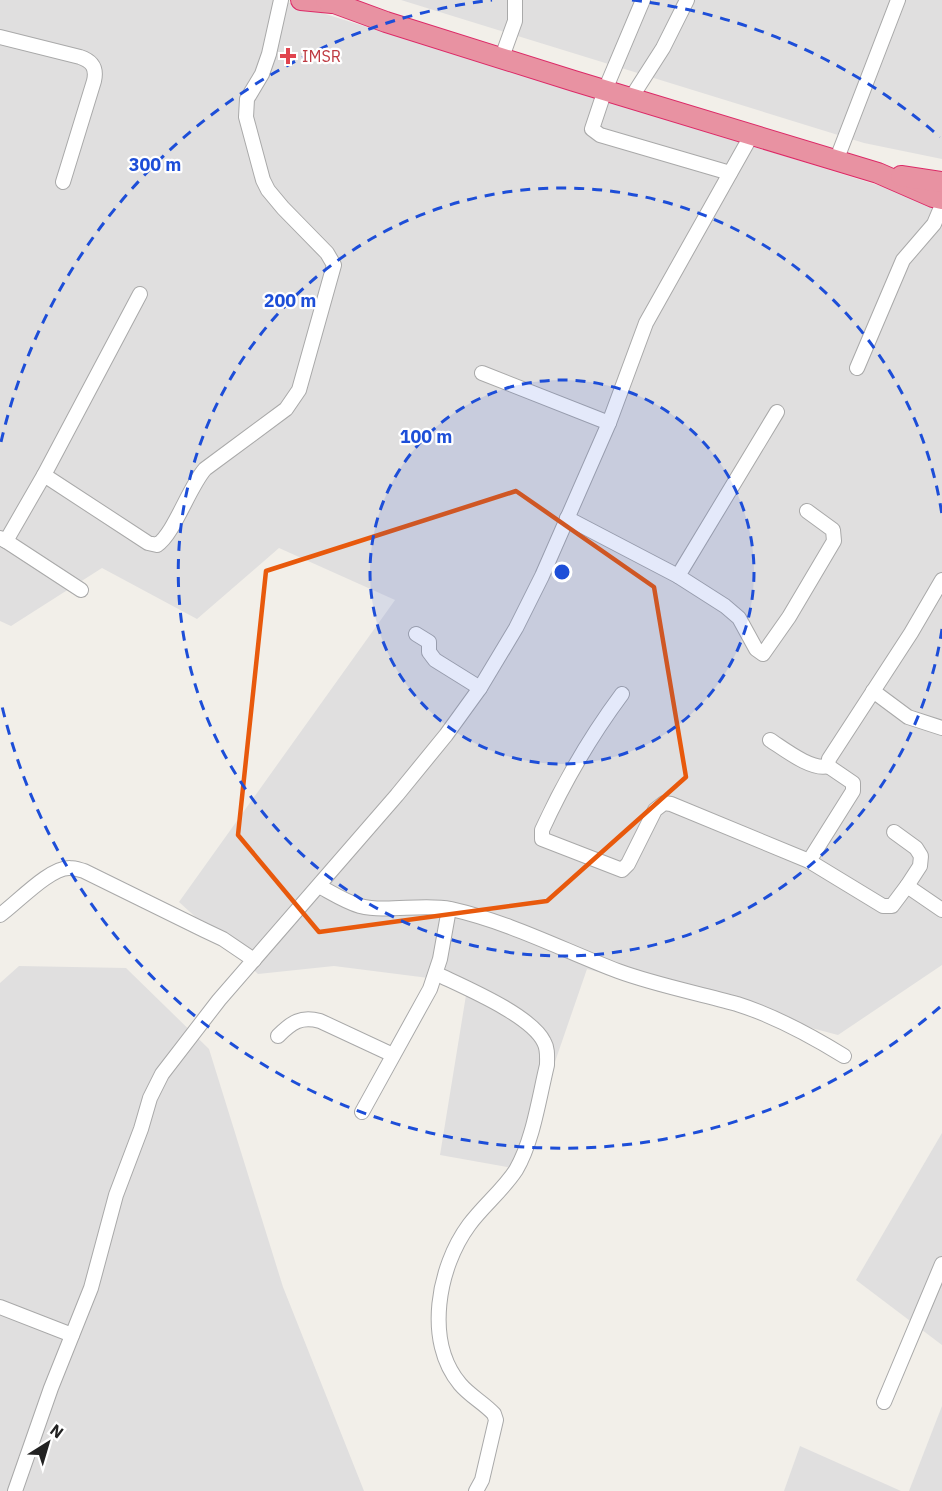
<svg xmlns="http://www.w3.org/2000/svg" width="942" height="1491" font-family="'IBM Plex Sans',sans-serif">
  <rect width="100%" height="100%" fill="#f2efe9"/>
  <g fill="#e0dfdf">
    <path d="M 0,0 L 280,0 L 942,205 L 942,965 L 838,1035 L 587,969 L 518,1169 L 440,1155 L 468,983 L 334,966 L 258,974 L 179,902 L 395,600 L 279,548 L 197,619 L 102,568 L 11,626 L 0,621 Z"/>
    <path d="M 401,0 L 942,0 L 942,159 L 864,143 Z"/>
    <path d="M 19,966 L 126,968 L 209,1049 L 283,1287 L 364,1491 L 0,1491 L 0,983 Z"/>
    <path d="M 942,1133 L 942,1345 L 856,1280 Z"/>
    <path d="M 942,1406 L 942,1491 L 909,1491 Z"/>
    <path d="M 800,1446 L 901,1491 L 784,1491 Z"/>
  </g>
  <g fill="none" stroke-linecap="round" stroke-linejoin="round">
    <defs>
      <g id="minor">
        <path d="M 643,0 L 605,90 L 592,129 L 600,135 L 730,173"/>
        <path d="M 0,37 L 80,57 C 92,61 97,68 94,81 L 63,182"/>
        <path d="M 502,57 L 515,21 L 515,0"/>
        <path d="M 631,98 L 663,48 L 687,0"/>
        <path d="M 836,161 L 898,0"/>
        <path d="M 857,368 L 903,260 L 934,224 L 942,205"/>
        <path d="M 482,373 L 609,423"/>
        <path d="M 44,475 L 140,294"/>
        <path d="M 567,518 L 678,576 L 725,606 L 739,618 L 756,649 L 763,654 L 789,617 L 834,541 L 833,530 L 807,511"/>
        <path d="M 0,538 L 6,541 L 44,475 L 148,543 L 157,545 C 174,534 189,487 205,469 L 286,409 L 299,390 L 334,265 L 327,253 L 283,208 L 268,190 L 263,180 L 246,117 L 247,99 L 262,74 L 269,54 L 281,0"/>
        <path d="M 6,541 L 81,590"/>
        <path d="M 678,576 L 777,412"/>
        <path d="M 416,634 L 429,642 L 429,652 L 435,660 L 480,688"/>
        <path d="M 873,691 L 908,717 L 942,728"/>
        <path d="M 622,694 C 590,737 564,782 542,830 L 542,839 L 622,870 L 628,864 L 655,810 L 664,803 L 671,804 L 809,861 L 853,791 L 853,783 L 828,766 L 829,759 L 911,633 L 942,580"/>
        <path d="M 770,740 C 784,749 812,771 828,766"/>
        <path d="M 894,832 L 916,848 L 921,856 L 920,866 L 907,886"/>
        <path d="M 809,861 L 883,906 L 892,906 L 907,886 L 942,910"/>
        <path d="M 319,886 C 332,893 346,902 360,906 C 389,913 421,903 451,909 C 509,922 563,950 618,971 C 656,985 698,993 737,1004 C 775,1016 810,1035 844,1056"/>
        <path d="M 0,915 C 17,903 50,867 70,868 C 75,868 80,870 84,871 L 204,930 L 223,939 L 254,960"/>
        <path d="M 437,974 C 464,987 531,1015 544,1042 C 548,1049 547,1057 547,1065 C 539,1098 533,1141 516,1170 C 503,1190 483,1206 469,1225 C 438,1267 424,1341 460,1384 C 470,1396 484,1403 494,1414 L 496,1420 L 482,1480 L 476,1491"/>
        <path d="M 278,1036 C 292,1022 301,1016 320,1021 L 393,1055"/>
        <path d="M 362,1112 L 430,989 L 440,959 L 449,909"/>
        <path d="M 0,1307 L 72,1335"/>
        <path d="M 884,1402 L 942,1264"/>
        <path d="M 15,1491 L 51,1388 L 91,1288 L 116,1195 L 141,1129 L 150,1098 L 162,1074 L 219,1000 L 397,795 L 446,735 L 480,688 L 516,628 L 542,576 L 609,423 L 646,323 L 751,136"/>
      </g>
      <g id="highway">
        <path d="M 301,0 L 332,3"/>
        <path d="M 326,0 L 386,22 L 574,81 L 878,173 L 933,197 L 942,199"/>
        <path d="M 901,176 L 942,182"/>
      </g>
    </defs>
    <use href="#minor" stroke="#a9a9a9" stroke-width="16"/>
    <use href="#highway" stroke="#dc2a67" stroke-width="22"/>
    <use href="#minor" stroke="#fff" stroke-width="14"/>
    <use href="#highway" stroke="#e892a2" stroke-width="20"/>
  </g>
  <path fill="none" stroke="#e8590c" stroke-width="4.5" stroke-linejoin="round" d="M 516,491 L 654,587 L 686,777 L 547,901 L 319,932 L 238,835 L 266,571 Z"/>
  <circle cx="562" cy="572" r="192" fill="#1d4ed8" fill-opacity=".12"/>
  <g fill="none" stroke="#1d4ed8" stroke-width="3" stroke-dasharray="10 8">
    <circle cx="562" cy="572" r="192"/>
    <path d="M942 629A384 384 0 1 1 942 515"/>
    <path d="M940 1007A576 576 0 0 1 1 702M1 442A576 576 0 0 1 492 0M632 0A576 576 0 0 1 940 137"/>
  </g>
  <path fill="#e0444e" stroke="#fff" stroke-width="2" d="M285 47h6v6h6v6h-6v6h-6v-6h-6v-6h6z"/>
  <g text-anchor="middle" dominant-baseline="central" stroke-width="4.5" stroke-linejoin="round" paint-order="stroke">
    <g font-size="16" fill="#be3a42" stroke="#fff" text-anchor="start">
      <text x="302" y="56">IMSR</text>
    </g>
  </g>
  <circle cx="562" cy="572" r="9" fill="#1d4ed8" stroke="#fff" stroke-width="3"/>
  <g font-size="18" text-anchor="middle" font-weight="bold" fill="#1d4ed8" stroke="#fff" stroke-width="4.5" stroke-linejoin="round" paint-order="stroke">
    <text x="155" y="171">300 m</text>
    <text x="290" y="307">200 m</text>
    <text x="426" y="443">100 m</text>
  </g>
  <g transform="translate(48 1443) rotate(37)" stroke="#ffffff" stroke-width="4.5" paint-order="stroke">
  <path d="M0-4.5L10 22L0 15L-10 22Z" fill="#222222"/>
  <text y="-9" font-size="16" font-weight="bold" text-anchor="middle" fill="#222222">N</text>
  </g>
</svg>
